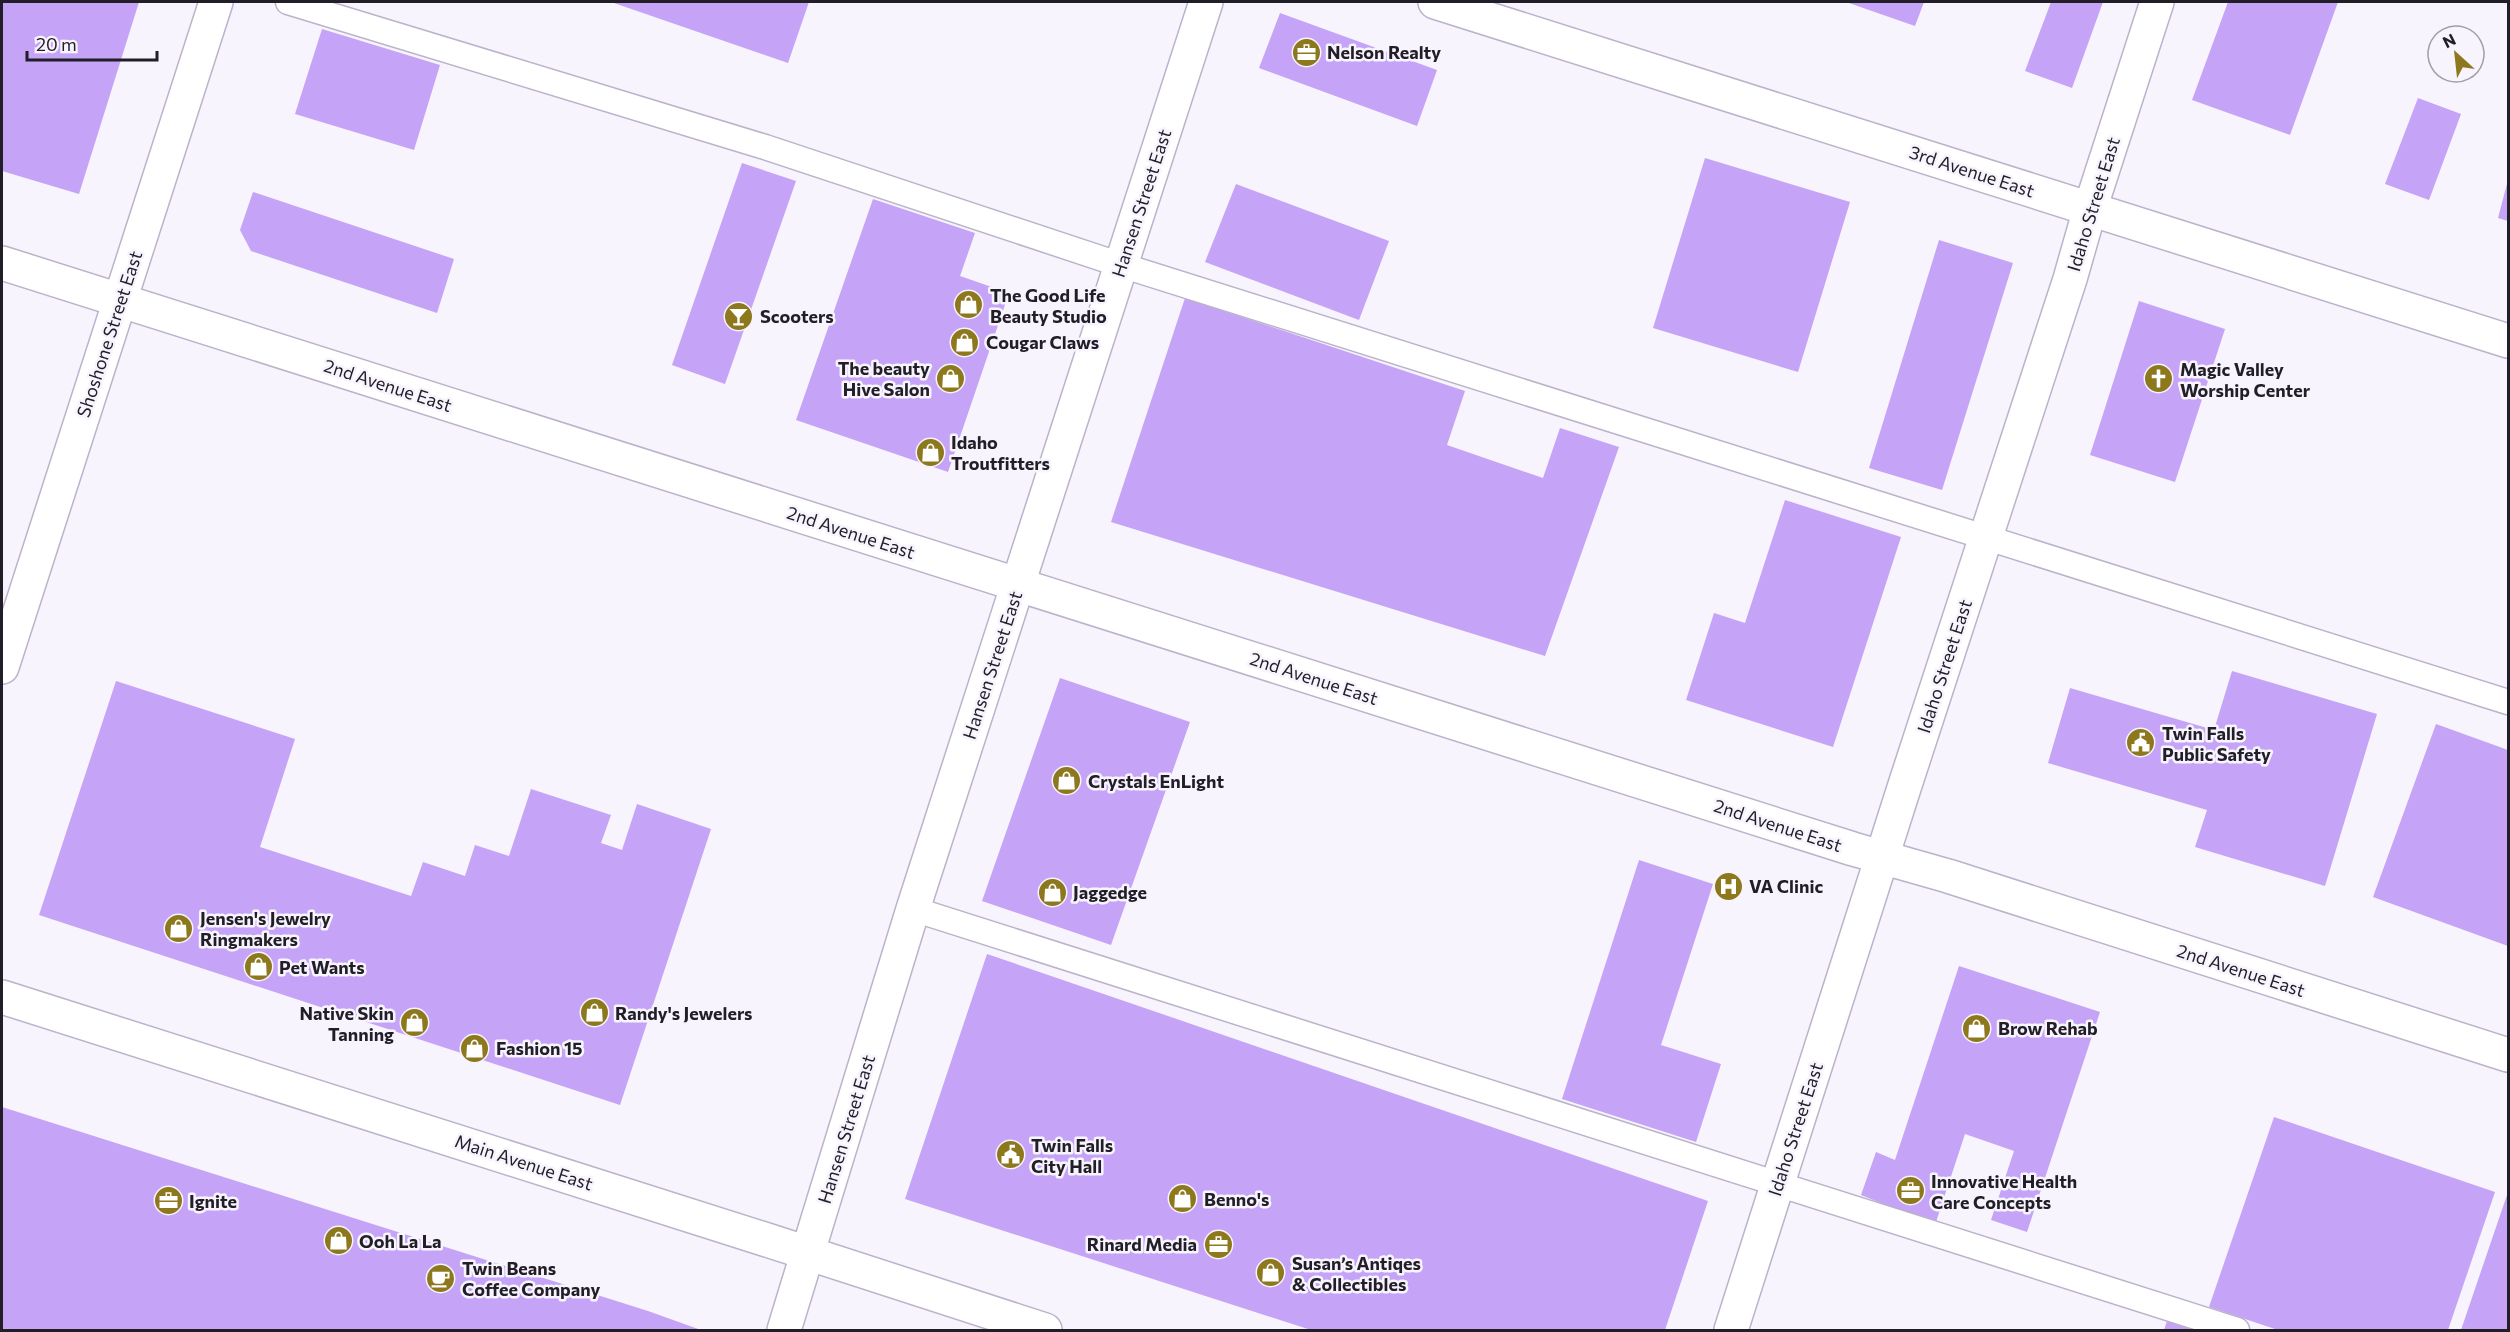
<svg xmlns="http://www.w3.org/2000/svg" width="2510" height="1332" font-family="Commissioner,sans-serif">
  <rect width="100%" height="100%" fill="#f7f4fd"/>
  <g fill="#c5a3f6">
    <path d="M 2,2 L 139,2 L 79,194 L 2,171 Z"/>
    <path d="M 611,2 L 809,2 L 788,63 Z"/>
    <path d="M 1846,2 L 1924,2 L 1915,26 Z"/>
    <path d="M 2051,2 L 2103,2 L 2072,88 L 2025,71 Z"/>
    <path d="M 2228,2 L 2338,2 L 2290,135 L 2192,100 Z"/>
    <path d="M 1280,13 L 1437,70 L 1417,126 L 1259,68 Z"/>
    <path d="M 322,29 L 440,65 L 414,150 L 295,114 Z"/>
    <path d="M 2418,98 L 2461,114 L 2429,200 L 2385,184 Z"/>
    <path d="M 1705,158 L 1850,202 L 1798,372 L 1653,328 Z"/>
    <path d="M 742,163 L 796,181 L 725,384 L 672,365 Z"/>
    <path d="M 2508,180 L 2508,221 L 2498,218 Z"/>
    <path d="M 1236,184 L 1389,241 L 1359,320 L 1205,262 Z"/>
    <path d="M 253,192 L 454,259 L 437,313 L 251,251 L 240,230 Z"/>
    <path d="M 873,199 L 975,233 L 960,276 L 1009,293 L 948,472 L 796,420 Z"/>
    <path d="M 1939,240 L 2013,263 L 1942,490 L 1869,468 Z"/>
    <path d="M 1185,298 L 1465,391 L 1447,445 L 1543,478 L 1560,428 L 1619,447 L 1545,656 L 1111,522 Z"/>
    <path d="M 2139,301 L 2225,329 L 2175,482 L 2090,455 Z"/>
    <path d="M 1785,500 L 1901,537 L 1833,747 L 1686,700 L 1714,613 L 1745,623 Z"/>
    <path d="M 2232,671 L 2377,714 L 2325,886 L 2195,847 L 2207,810 L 2048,763 L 2070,688 L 2214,730 Z"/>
    <path d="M 1060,678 L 1190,722 L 1111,945 L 982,901 Z"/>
    <path d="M 116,681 L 295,739 L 260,847 L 411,896 L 423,862 L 465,876 L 475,845 L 509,856 L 531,789 L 611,815 L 601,843 L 622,850 L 637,804 L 711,829 L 620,1105 L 39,915 Z"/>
    <path d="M 2436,724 L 2508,750 L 2508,946 L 2373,897 Z"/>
    <path d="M 1639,860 L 1713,884 L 1661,1045 L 1721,1064 L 1696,1142 L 1562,1099 Z"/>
    <path d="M 987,954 L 1708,1201 L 1665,1330 L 1311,1330 L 905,1199 Z"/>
    <path d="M 1959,966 L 2100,1012 L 2027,1232 L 1991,1220 L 2014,1151 L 1965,1134 L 1935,1225 L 1861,1195 L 1876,1152 L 1895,1160 Z"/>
    <path d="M 2,1107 L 648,1311 L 701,1330 L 2,1330 Z"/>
    <path d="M 2274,1117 L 2495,1192 L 2448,1330 L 2278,1330 L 2209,1307 Z"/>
    <path d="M 2508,1192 L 2508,1330 L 2461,1330 Z"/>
    <path d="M 2167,1321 L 2194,1330 L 2164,1330 Z"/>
  </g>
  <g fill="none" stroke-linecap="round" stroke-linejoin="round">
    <defs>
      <g id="service">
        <path d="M 288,2 L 765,147 L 1121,265 L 2508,702"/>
        <path d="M 913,909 L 2237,1330"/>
      </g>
      <g id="minor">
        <path d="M 1435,2 L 2508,341"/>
        <path d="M 784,1330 L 913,909 L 1206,2"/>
      </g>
      <g id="tertiary">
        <path d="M 2,997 L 767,1240 L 1045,1330"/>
        <path d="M 1731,1330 L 1904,788 L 2070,279 L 2090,209 L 2157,2"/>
      </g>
      <g id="primary">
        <path d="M 2,263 L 1853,849 L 1948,876 L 2508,1055"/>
        <path d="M 2,667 L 216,2"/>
      </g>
    </defs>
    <use href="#service" stroke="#bbb3c9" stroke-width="27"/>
    <use href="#minor" stroke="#bbb3c9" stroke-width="36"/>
    <use href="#tertiary" stroke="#bbb3c9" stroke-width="36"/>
    <use href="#primary" stroke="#bbb3c9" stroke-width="36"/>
    <use href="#service" stroke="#fff" stroke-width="24"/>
    <use href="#minor" stroke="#fff" stroke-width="33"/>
    <use href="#tertiary" stroke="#fff" stroke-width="33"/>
    <use href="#primary" stroke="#fff" stroke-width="33"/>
  </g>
  <defs>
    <symbol id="office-disc" viewBox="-11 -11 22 22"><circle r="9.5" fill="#8e781d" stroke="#f7f4fd"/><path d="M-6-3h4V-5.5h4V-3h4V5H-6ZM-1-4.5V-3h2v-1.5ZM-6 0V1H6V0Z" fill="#fff"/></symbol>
    <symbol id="shop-disc" viewBox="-11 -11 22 22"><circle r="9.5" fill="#8e781d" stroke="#f7f4fd"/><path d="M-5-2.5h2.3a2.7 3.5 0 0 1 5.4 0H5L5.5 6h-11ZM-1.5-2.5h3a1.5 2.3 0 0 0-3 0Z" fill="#fff"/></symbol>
    <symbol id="bar-disc" viewBox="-11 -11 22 22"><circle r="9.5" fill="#8e781d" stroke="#f7f4fd"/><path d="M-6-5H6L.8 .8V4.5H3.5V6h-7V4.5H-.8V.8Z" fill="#fff"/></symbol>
    <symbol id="church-disc" viewBox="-11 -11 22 22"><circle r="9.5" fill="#8e781d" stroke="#f7f4fd"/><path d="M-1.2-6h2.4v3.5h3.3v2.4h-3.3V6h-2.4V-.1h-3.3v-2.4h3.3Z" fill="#fff"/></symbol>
    <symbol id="civic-disc" viewBox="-11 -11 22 22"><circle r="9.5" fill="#8e781d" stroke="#f7f4fd"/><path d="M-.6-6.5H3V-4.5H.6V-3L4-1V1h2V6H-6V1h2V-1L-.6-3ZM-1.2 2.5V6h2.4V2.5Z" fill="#fff"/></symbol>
    <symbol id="hospital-disc" viewBox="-11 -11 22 22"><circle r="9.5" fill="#8e781d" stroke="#f7f4fd"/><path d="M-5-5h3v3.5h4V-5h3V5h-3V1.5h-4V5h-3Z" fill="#fff"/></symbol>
    <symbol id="cafe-disc" viewBox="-11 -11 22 22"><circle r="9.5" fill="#8e781d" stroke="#f7f4fd"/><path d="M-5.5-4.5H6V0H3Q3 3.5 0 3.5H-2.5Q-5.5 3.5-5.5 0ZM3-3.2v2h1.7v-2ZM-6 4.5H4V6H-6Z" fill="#fff"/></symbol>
  </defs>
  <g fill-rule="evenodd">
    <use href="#office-disc" x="1290" y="36" width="33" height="33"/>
    <use href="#shop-disc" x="952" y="288" width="33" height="33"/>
    <use href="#bar-disc" x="722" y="300" width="33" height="33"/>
    <use href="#shop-disc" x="948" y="326" width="33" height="33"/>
    <use href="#shop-disc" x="934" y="362" width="33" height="33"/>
    <use href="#church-disc" x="2142" y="362" width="33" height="33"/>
    <use href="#shop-disc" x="914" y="436" width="33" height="33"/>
    <use href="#civic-disc" x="2124" y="726" width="33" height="33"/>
    <use href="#shop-disc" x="1050" y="764" width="33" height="33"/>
    <use href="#hospital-disc" x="1712" y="870" width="33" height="33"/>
    <use href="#shop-disc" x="1036" y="876" width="33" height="33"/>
    <use href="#shop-disc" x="162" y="912" width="33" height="33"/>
    <use href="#shop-disc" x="242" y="950" width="33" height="33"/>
    <use href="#shop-disc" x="578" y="996" width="33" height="33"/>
    <use href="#shop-disc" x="398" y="1006" width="33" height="33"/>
    <use href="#shop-disc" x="1960" y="1012" width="33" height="33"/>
    <use href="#shop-disc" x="458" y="1032" width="33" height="33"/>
    <use href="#civic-disc" x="994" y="1138" width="33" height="33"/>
    <use href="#office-disc" x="1894" y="1174" width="33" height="33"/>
    <use href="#shop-disc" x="1166" y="1182" width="33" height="33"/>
    <use href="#office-disc" x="152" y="1184" width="33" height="33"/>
    <use href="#shop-disc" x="322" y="1224" width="33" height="33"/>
    <use href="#office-disc" x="1202" y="1228" width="33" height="33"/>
    <use href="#shop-disc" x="1254" y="1256" width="33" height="33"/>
    <use href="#cafe-disc" x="424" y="1262" width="33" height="33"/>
  </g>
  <g text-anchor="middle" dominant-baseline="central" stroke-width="5" stroke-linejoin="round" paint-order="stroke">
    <g font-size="18" font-weight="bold" fill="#211e27" stroke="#f7f4fd" text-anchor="start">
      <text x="1327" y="52">Nelson Realty</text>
      <text x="990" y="295">The Good Life<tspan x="990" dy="21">Beauty Studio</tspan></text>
      <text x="760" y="316">Scooters</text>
      <text x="986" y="342">Cougar Claws</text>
      <text x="930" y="368" text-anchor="end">The beauty<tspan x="930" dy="21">Hive Salon</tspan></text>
      <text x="2180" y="369">Magic Valley<tspan x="2180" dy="21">Worship Center</tspan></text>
      <text x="951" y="442">Idaho<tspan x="951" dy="21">Troutfitters</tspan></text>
      <text x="2162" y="733">Twin Falls<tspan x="2162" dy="21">Public Safety</tspan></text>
      <text x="1088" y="781">Crystals EnLight</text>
      <text x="1749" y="886">VA Clinic</text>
      <text x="1073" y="892">Jaggedge</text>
      <text x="200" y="918">Jensen's Jewelry<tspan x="200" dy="21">Ringmakers</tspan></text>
      <text x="279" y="967">Pet Wants</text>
      <text x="394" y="1013" text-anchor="end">Native Skin<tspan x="394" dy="21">Tanning</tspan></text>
      <text x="615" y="1013">Randy's Jewelers</text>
      <text x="1998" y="1028">Brow Rehab</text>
      <text x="496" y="1048">Fashion 15</text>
      <text x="1031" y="1145">Twin Falls<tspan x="1031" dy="21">City Hall</tspan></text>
      <text x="1931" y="1181">Innovative Health<tspan x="1931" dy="21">Care Concepts</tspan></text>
      <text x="1204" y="1199">Benno's</text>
      <text x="189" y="1201">Ignite</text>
      <text x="359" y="1241">Ooh La La</text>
      <text x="1197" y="1244" text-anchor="end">Rinard Media</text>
      <text x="1292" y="1263">Susan’s Antiqes<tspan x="1292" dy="21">&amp; Collectibles</tspan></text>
      <text x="462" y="1268">Twin Beans<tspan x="462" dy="21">Coffee Company</tspan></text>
    </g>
    <g font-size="18" fill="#211e27" stroke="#f7f4fd">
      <text transform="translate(1972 171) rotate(18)">3rd Avenue East</text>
      <text transform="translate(1141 203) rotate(-72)">Hansen Street East</text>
      <text transform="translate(2093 204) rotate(-73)">Idaho Street East</text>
      <text transform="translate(109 334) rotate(-72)">Shoshone Street East</text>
      <text transform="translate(388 385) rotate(18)">2nd Avenue East</text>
      <text transform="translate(851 532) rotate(18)">2nd Avenue East</text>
      <text transform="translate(992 665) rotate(-72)">Hansen Street East</text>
      <text transform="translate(1944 666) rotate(-72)">Idaho Street East</text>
      <text transform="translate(1314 678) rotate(18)">2nd Avenue East</text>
      <text transform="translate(1778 825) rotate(18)">2nd Avenue East</text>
      <text transform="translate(2241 970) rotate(18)">2nd Avenue East</text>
      <text transform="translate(846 1129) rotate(-73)">Hansen Street East</text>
      <text transform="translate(1795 1129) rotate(-72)">Idaho Street East</text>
      <text transform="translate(524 1162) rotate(18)">Main Avenue East</text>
    </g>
  </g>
  <rect width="2510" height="1332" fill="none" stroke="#211e27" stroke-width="6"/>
  <g transform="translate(2456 54) rotate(333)"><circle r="28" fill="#f7f4fd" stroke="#a19ea7" stroke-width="1.5"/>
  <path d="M0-4.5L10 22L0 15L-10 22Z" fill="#8e781d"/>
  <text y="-9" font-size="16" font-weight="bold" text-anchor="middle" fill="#211e27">N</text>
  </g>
  <path d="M27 51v9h130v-9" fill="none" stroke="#211e27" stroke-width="3"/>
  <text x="36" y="51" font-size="18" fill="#211e27" stroke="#f7f4fd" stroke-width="4.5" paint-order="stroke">20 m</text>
</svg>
